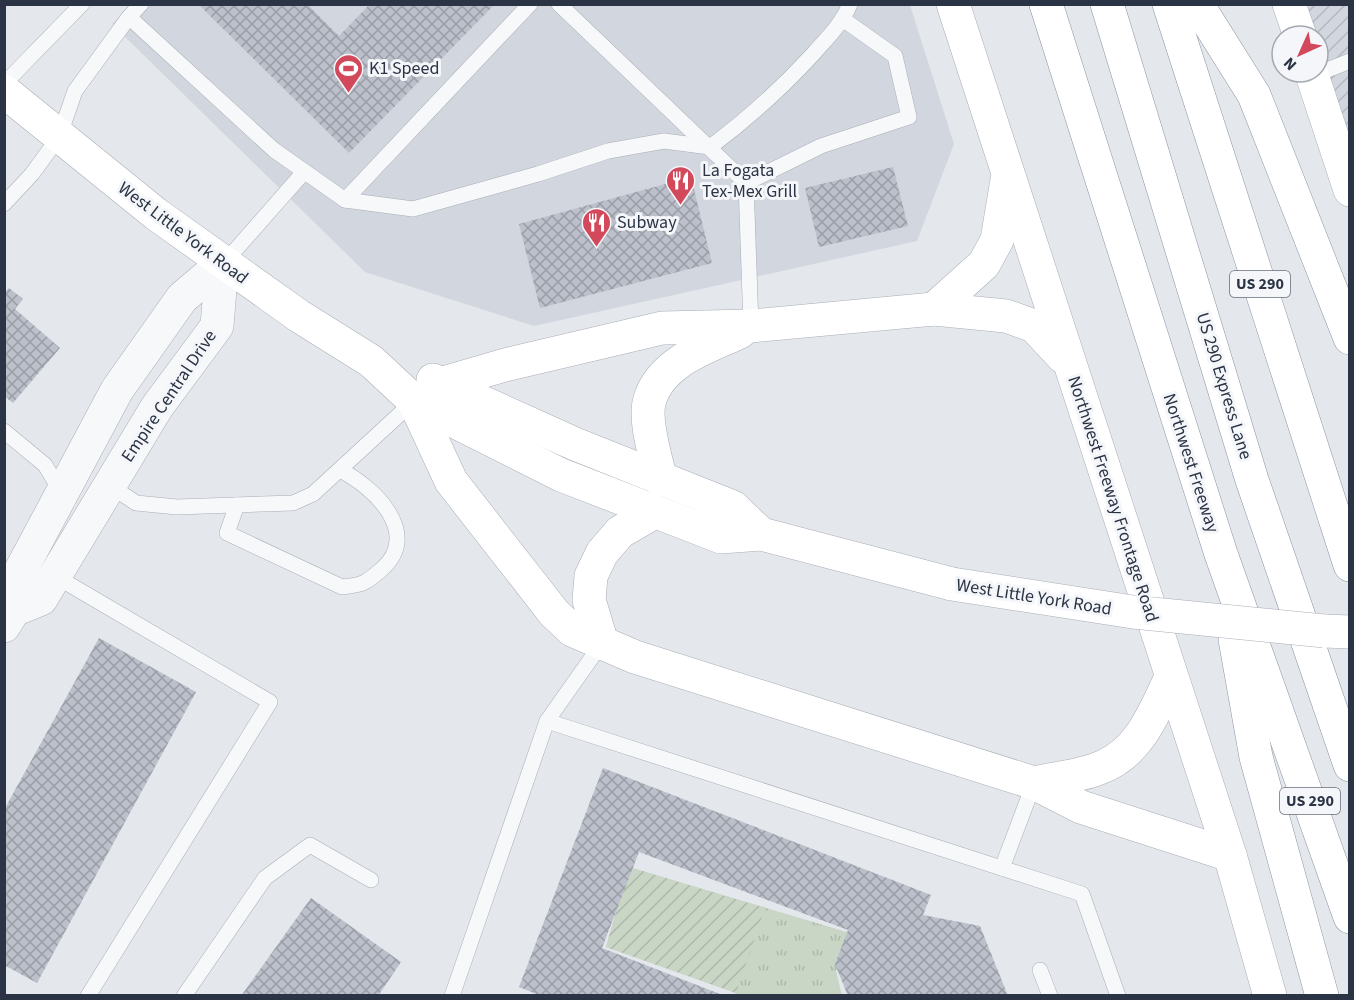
<svg xmlns="http://www.w3.org/2000/svg" width="1354" height="1000" font-family="'Source Sans 3',sans-serif">
  <defs>
    <pattern id="industrial-furrows" width="10" height="10" patternUnits="userSpaceOnUse" patternTransform="scale(1.5)"><rect width="10" height="10" fill="#d2d6de"/><path d="M-1 1l2-2M0 10L10 0M9 11l2-2" fill="none" stroke="#b4b8c0"/></pattern>
    <pattern id="grass-tufts" width="24" height="20" patternUnits="userSpaceOnUse" patternTransform="scale(1.5)"><rect width="24" height="20" fill="#c9d6c5"/><path d="M3 7l-1-3M5 7V3M7 7l1-3M15 17l-1-3M17 17v-4M19 17l1-3" fill="none" stroke="#adb8ab"/></pattern>
    <pattern id="garden-furrows" width="10" height="10" patternUnits="userSpaceOnUse" patternTransform="scale(1.5)"><rect width="10" height="10" fill="#c9d6c5"/><path d="M-1 1l2-2M0 10L10 0M9 11l2-2" fill="none" stroke="#adb8ab"/></pattern>
    <pattern id="building-cross-hatch" width="8" height="8" patternUnits="userSpaceOnUse" patternTransform="scale(1.5)"><rect width="8" height="8" fill="#bbc0ca"/><path d="M0 0l8 8M0 8l8-8" fill="none" stroke="#989da6"/></pattern>
  </defs>
  <rect width="100%" height="100%" fill="#e4e7ec"/>
  <path fill="#d2d6de" d="M 131,4 L 910,5 L 954,144 L 917,241 L 534,326 L 365,272 L 112,24 Z"/>
  <path fill="url(#industrial-furrows)" d="M 1282,5 L 1349,5 L 1349,198 L 1318,72 L 1318,36 L 1293,36 Z"/>
  <path fill="url(#grass-tufts)" d="M 629,867 L 857,935 L 854,960 L 836,970 L 842,996 L 735,995 L 736,993 L 606,947 Z"/>
  <path fill="url(#garden-furrows)" d="M 629,867 L 765,908 L 736,993 L 606,947 Z"/>
  <g fill="url(#building-cross-hatch)">
    <path d="M 198,4 L 307,4 L 339,36 L 370,4 L 495,4 L 349,153 Z"/>
    <path d="M 893,167 L 908,226 L 819,247 L 805,188 Z"/>
    <path d="M 691,177 L 712,263 L 540,308 L 519,224 Z"/>
    <path d="M 9,288 L 23,299 L 15,309 L 60,348 L 13,403 L 4,396 L 4,293 Z"/>
    <path d="M 99,638 L 196,692 L 37,983 L 4,965 L 4,810 Z"/>
    <path d="M 603,768 L 931,895 L 923,915 L 980,926 L 1008,996 L 848,996 L 835,964 L 848,930 L 639,852 L 602,948 L 725,996 L 541,996 L 519,987 Z"/>
    <path d="M 311,898 L 401,962 L 378,996 L 241,996 Z"/>
  </g>
  <g fill="none" stroke-linecap="round" stroke-linejoin="round">
    <defs>
      <g id="service">
        <path d="M 559,4 L 746,183 L 751,326"/>
        <path d="M 129,17 L 274,150 L 345,200 L 413,209 L 538,174 L 608,151 L 664,141 L 710,147 C 749,118 782,88 814,53 C 828,37 842,24 850,4"/>
        <path d="M 1312,76 L 1350,61"/>
        <path d="M 4,84 L 82,4"/>
        <path d="M 746,183 L 821,146 L 909,117 L 895,56 L 844,20"/>
        <path d="M 345,200 L 530,4"/>
        <path d="M 4,204 L 32,174 L 59,137 L 75,91 L 129,17 L 141,4"/>
        <path d="M 223,264 L 304,172"/>
        <path d="M 4,431 L 45,465 L 61,492"/>
        <path d="M 109,485 L 136,503 L 177,507 L 293,503 L 313,494 L 414,401"/>
        <path d="M 237,505 L 227,533 L 342,587 C 363,585 366,583 382,569 C 422,533 374,487 340,470"/>
        <path d="M 55,576 L 270,702 L 88,996"/>
        <path d="M 547,721 L 1082,894 L 1118,996"/>
        <path d="M 1002,868 L 1034,783"/>
        <path d="M 1040,970 L 1050,996"/>
        <path d="M 184,996 L 265,878 L 310,845 L 371,880"/>
        <path d="M 452,996 L 547,721 L 602,643"/>
      </g>
      <g id="tertiary">
        <path d="M 14,610 L 41,599 L 157,407 L 217,326 L 222,264"/>
        <path d="M 4,626 L 14,610 L 13,585 L 117,390 L 182,298 L 222,264"/>
      </g>
      <g id="secondary">
        <path d="M 953,4 L 1230,855 L 1270,996"/>
        <path d="M 1289,4 L 1300,36"/>
        <path d="M 1311,72 L 1350,190"/>
        <path d="M 4,91 L 156,214 L 299,316 L 371,361 L 414,401 L 561,475 L 721,537 L 761,534 L 952,584"/>
        <path d="M 934,309 L 984,264 L 997,240 L 1007,180"/>
        <path d="M 433,380 L 575,444 L 733,507 L 761,534"/>
        <path d="M 443,383 L 505,365 L 662,328 L 751,326 L 934,309 L 1006,316 L 1034,326 L 1063,357"/>
        <path d="M 414,401 L 451,481 L 554,613 L 572,630 L 635,657 L 1034,783 L 1081,807 L 1230,855"/>
        <path d="M 661,480 C 656,459 643,419 650,399 C 662,361 708,347 740,332"/>
        <path d="M 1324,631 L 1350,632"/>
        <path d="M 602,643 L 589,600 L 591,576 L 602,553 L 620,532 L 653,513"/>
        <path d="M 1034,783 C 1056,778 1082,776 1102,767 C 1140,752 1155,711 1171,677"/>
      </g>
      <g id="motorway">
        <path d="M 1046,4 L 1221,554 L 1350,917"/>
        <path d="M 1107,4 L 1252,480 L 1350,765"/>
        <path d="M 1169,4 L 1350,565"/>
        <path d="M 1197,4 L 1254,95 L 1350,338"/>
        <path d="M 1235,639 L 1256,757 L 1322,996"/>
      </g>
    </defs>
    <use href="#service" stroke="#a9aeb7" stroke-width="16"/>
    <use href="#tertiary" stroke="#a9aeb7" stroke-width="34"/>
    <use href="#secondary" stroke="#a9aeb7" stroke-width="34"/>
    <use href="#motorway" stroke="#8b94a3" stroke-width="34"/>
    <use href="#service" stroke="#f7f8fa" stroke-width="15"/>
    <use href="#tertiary" stroke="#f7f8fa" stroke-width="33"/>
    <use href="#secondary" stroke="#fff" stroke-width="33"/>
    <use href="#motorway" stroke="#fff" stroke-width="33"/>
    <defs>
      <path id="secondary-bridge" d="M 952,584 L 1133,612 L 1324,631"/>
    </defs>
    <use href="#secondary-bridge" stroke="#a9aeb7" stroke-width="34" stroke-linecap="butt"/>
    <use href="#secondary-bridge" stroke="#fff" stroke-width="33"/>
  </g>
  <defs>
    <symbol id="stadium-pin" viewBox="-11 -11 22 30"><path d="M0 17L-7.5 6A9.5 9.5 0 1 1 7.5 6Z" fill="#d1495b" stroke="#f4f6f9"/><path d="M0-5a6.5 5 0 1 0 0 10a6.5 5 0 1 0 0-10ZM-3.5-1.8h7v3.6h-7Z" fill="#fff"/></symbol>
    <symbol id="restaurant-pin" viewBox="-11 -11 22 30"><path d="M0 17L-7.5 6A9.5 9.5 0 1 1 7.5 6Z" fill="#d1495b" stroke="#f4f6f9"/><path d="M-5-6h1v4h1v-4h1v4h1v-4h1v5L-1.5 .5V6h-2V.5L-5-1ZM5-6V6H3V1.5H1.5Q1.5-4 5-6Z" fill="#fff"/></symbol>
  </defs>
  <g fill-rule="evenodd">
    <use href="#stadium-pin" x="332" y="52" width="33" height="45"/>
    <use href="#restaurant-pin" x="664" y="164" width="33" height="45"/>
    <use href="#restaurant-pin" x="580" y="206" width="33" height="45"/>
  </g>
  <g text-anchor="middle" dominant-baseline="central" stroke-width="6" stroke-linejoin="round" paint-order="stroke">
    <g fill="#f4f6f9" stroke="#676e7b" stroke-width="1.5">
      <rect x="1230" y="271" width="60" height="26" rx="4.5"/>
      <rect x="1280" y="788" width="60" height="26" rx="4.5"/>
    </g>
    <g font-size="16" font-weight="bold" fill="#2b3445">
      <text x="1260" y="284">US 290</text>
      <text x="1310" y="801">US 290</text>
    </g>
    <g font-size="18" fill="#2b3445" stroke="#f4f6f9" text-anchor="start">
      <text x="369" y="68">K1 Speed</text>
      <text x="702" y="170">La Fogata<tspan x="702" dy="21">Tex-Mex Grill</tspan></text>
      <text x="617" y="222">Subway</text>
    </g>
    <g font-size="18" fill="#2b3445" stroke="#f4f6f9">
      <text transform="translate(183 233) rotate(37)">West Little York Road</text>
      <text transform="translate(1224 386) rotate(73)">US 290 Express Lane</text>
      <text transform="translate(169 396) rotate(-56)">Empire Central Drive</text>
      <text transform="translate(1191 463) rotate(72)">Northwest Freeway</text>
      <text transform="translate(1113 499) rotate(72)">Northwest Freeway Frontage Road</text>
      <text transform="translate(1034 597) rotate(9)">West Little York Road</text>
    </g>
  </g>
  <rect width="1354" height="1000" fill="none" stroke="#2b3445" stroke-width="12"/>
  <g transform="translate(1300 54) rotate(225)"><circle r="28" fill="#f4f6f9" stroke="#a4a8b1" stroke-width="1.5"/>
  <path d="M0-4.5L10 22L0 15L-10 22Z" fill="#d1495b"/>
  <text y="-9" font-size="16" font-weight="bold" text-anchor="middle" fill="#2b3445">N</text>
  </g>
</svg>
